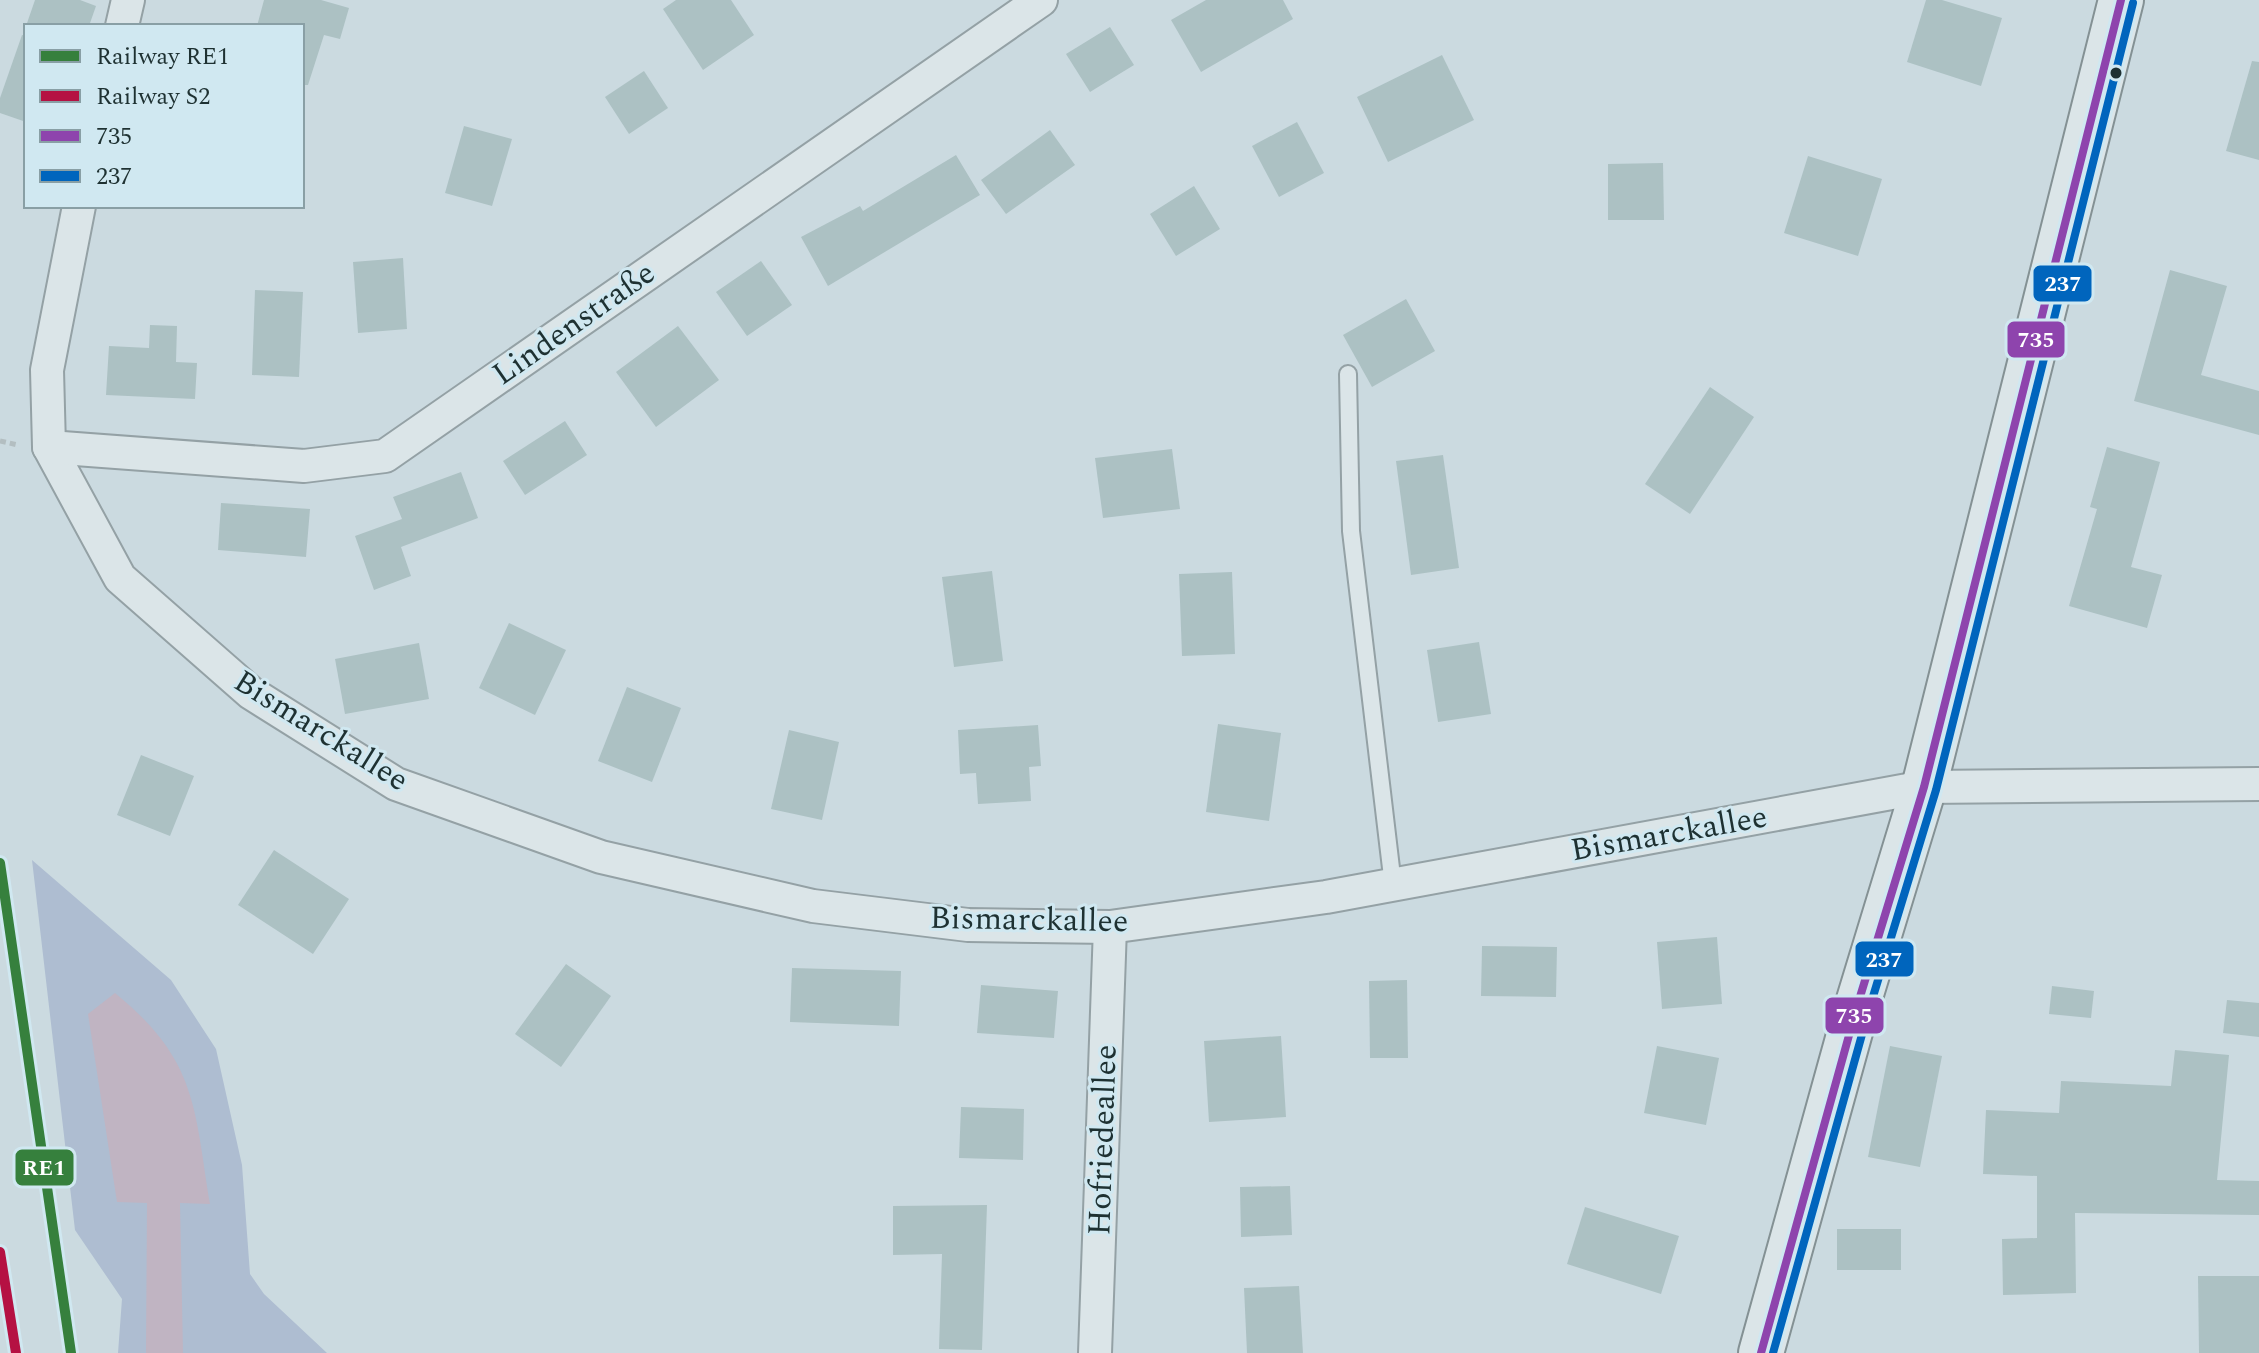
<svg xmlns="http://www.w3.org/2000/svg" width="2259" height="1353" font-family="Spectral,serif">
  <rect width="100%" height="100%" fill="#cbdae0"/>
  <path fill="#aebdd1" d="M 32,860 L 171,980 L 216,1049 L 242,1165 L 250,1274 L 264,1294 L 327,1353 L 118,1353 L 122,1299 L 75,1230 Z"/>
  <path fill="#c0b4c2" d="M 115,993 C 197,1060 194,1106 210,1204 L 180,1203 L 183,1353 L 146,1353 L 147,1203 L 117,1202 L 88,1014 Z"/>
  <g fill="#acc1c3">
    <path d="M 35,0 L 80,0 L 96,6 L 89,26 L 26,26 Z"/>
    <path d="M 264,0 L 321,0 L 349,8 L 340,39 L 324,35 L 308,85 L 302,85 L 302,26 L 257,26 Z"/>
    <path d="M 676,0 L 731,0 L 754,35 L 703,70 L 663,9 Z"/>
    <path d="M 1206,0 L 1283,0 L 1293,19 L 1201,72 L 1171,20 Z"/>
    <path d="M 1926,0 L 1942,0 L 2002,18 L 1981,86 L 1907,62 Z"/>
    <path d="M 1110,27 L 1134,65 L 1090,92 L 1066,54 Z"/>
    <path d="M 22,35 L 26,36 L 26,122 L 0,113 L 0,98 Z"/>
    <path d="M 1442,55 L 1474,120 L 1388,162 L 1357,97 Z"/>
    <path d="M 2252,61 L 2259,62 L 2259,160 L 2226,151 Z"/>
    <path d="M 644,71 L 668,108 L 629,134 L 605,97 Z"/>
    <path d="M 1297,122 L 1324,173 L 1279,197 L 1252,146 Z"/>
    <path d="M 464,126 L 512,139 L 492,206 L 445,193 Z"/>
    <path d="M 1050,130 L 1075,165 L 1006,214 L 981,180 Z"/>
    <path d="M 956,155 L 980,195 L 828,286 L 801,237 L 860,206 L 863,211 Z"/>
    <path d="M 1808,156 L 1882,179 L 1858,256 L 1784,233 Z"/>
    <path d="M 1663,163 L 1664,220 L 1608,220 L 1608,164 Z"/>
    <path d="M 1194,186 L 1220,229 L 1176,256 L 1150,214 Z"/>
    <path d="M 403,258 L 407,329 L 358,333 L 353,262 Z"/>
    <path d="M 761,261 L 792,305 L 747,336 L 716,292 Z"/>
    <path d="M 2170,270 L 2227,286 L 2201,375 L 2259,391 L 2259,435 L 2134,401 Z"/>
    <path d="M 255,290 L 303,292 L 299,377 L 252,375 Z"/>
    <path d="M 1406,299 L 1435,351 L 1372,387 L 1343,335 Z"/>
    <path d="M 150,325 L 177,326 L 176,362 L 197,363 L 195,399 L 106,395 L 109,346 L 149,348 Z"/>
    <path d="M 678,326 L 719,380 L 656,427 L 616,372 Z"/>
    <path d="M 1710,387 L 1754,417 L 1690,514 L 1645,484 Z"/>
    <path d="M 565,421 L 587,455 L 525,495 L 503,461 Z"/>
    <path d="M 2107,447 L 2160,462 L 2131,567 L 2162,575 L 2147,628 L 2069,606 L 2097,509 L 2090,507 Z"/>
    <path d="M 1172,449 L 1180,509 L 1103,518 L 1095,458 Z"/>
    <path d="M 1443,455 L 1459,568 L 1411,575 L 1396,461 Z"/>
    <path d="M 461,472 L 478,518 L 401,547 L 411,576 L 374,590 L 355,536 L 402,519 L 393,497 Z"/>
    <path d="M 221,503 L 310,509 L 306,557 L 218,550 Z"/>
    <path d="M 992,571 L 1003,661 L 954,667 L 942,577 Z"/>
    <path d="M 1232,572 L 1235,654 L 1182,656 L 1179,574 Z"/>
    <path d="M 509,623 L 566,650 L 535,715 L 479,688 Z"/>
    <path d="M 1479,642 L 1491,714 L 1438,722 L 1427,650 Z"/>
    <path d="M 419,643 L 429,699 L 345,714 L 335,659 Z"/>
    <path d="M 627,687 L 681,708 L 652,782 L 598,761 Z"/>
    <path d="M 1218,724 L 1281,733 L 1269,821 L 1206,812 Z"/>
    <path d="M 1038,725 L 1041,766 L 1029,767 L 1031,801 L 978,804 L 976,773 L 960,774 L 958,730 Z"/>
    <path d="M 789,730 L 839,742 L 822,820 L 771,809 Z"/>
    <path d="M 141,755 L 194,776 L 170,836 L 117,815 Z"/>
    <path d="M 274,850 L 349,899 L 313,954 L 238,905 Z"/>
    <path d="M 1717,937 L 1722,1004 L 1662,1009 L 1657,942 Z"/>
    <path d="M 1482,946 L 1557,947 L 1556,997 L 1481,996 Z"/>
    <path d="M 566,964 L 611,996 L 561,1067 L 515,1034 Z"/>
    <path d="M 792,968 L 901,971 L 899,1026 L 790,1022 Z"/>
    <path d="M 1407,980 L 1408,1058 L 1370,1058 L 1369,981 Z"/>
    <path d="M 981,985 L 1058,991 L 1054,1038 L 977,1033 Z"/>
    <path d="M 2052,986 L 2094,991 L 2091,1018 L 2049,1014 Z"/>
    <path d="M 2227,1000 L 2259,1003 L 2259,1037 L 2223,1033 Z"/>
    <path d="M 1281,1036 L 1286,1117 L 1209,1122 L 1204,1041 Z"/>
    <path d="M 1657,1046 L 1719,1058 L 1706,1125 L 1644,1113 Z"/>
    <path d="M 1890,1046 L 1942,1056 L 1920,1167 L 1868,1157 Z"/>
    <path d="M 2175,1050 L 2229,1055 L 2217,1180 L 2259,1181 L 2259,1215 L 2075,1213 L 2076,1293 L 2003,1295 L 2002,1239 L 2037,1238 L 2037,1176 L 1983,1174 L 1986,1110 L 2059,1113 L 2061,1081 L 2171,1086 Z"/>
    <path d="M 961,1107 L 1024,1109 L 1023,1160 L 959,1158 Z"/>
    <path d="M 1290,1186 L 1292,1235 L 1241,1237 L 1240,1187 Z"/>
    <path d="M 987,1205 L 982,1350 L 939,1349 L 942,1254 L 893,1255 L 893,1206 Z"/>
    <path d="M 1585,1207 L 1679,1236 L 1661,1294 L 1567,1264 Z"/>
    <rect x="1837" y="1229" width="64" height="41"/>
    <path d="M 2198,1276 L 2259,1276 L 2259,1353 L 2199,1353 Z"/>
    <path d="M 1299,1286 L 1303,1353 L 1247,1353 L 1244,1288 Z"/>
  </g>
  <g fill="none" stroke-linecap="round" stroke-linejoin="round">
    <defs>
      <path id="lane" d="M 1348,374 L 1351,531 L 1393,885"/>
      <g id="street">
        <path d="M 122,26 L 128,0"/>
        <path d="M 79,206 L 47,370 L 49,447 L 120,578 L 251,693 L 396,784 L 601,857 L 813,906 L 968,925 L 1110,927 L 1326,897 L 1924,787 L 2259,784"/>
        <path d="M 49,447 L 304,466 L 385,456 L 1041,0"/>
        <path d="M 1095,1353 L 1110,927"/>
      </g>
      <path id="secondary" d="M 1761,1353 L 1856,1010 L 1924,787 L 2121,0"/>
    </defs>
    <use href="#lane" stroke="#94a1a5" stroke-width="20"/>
    <use href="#street" stroke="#94a1a5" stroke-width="36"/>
    <use href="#secondary" stroke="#849194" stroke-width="48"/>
    <path stroke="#b3bec1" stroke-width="5" stroke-dasharray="6 4" stroke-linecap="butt" d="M 0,441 L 18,445"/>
    <use href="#lane" stroke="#dbe5e8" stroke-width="16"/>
    <use href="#street" stroke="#dbe5e8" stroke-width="32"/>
    <use href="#secondary" stroke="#dbe5e8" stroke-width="44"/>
    <defs>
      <path id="bus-1" d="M 1761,1353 L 1856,1010 L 1924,787 L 2121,0"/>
      <path id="bus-2" d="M 1773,1353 L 1868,1013 L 1936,790 L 2133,3"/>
    </defs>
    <use href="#bus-1" stroke="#d0e8f1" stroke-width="14"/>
    <use href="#bus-2" stroke="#d0e8f1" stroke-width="14"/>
    <use href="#bus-1" stroke="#8e44ad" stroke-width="8"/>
    <use href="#bus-2" stroke="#0065bd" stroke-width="8"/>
    <defs>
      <path id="rail-1" d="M 0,863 L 71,1353"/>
      <path id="rail-2" d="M 0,1252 L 16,1353"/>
    </defs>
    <use href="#rail-1" stroke="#d0e8f1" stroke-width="16"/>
    <use href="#rail-2" stroke="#d0e8f1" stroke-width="16"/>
    <use href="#rail-1" stroke="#36803d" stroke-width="10"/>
    <use href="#rail-2" stroke="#b51143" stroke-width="10"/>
  </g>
  <circle fill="#1e3132" stroke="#d0e8f1" stroke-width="3" cx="2116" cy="73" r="7"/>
  <g text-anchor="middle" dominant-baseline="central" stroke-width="6" stroke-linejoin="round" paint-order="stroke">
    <g font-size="32" fill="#1e3132" stroke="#d0e8f1">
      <text transform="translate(574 324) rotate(-35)">Lindenstraße</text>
      <text transform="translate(321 731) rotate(32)">Bismarckallee</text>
      <text transform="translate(1669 834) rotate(-10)">Bismarckallee</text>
      <text transform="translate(1029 920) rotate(1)">Bismarckallee</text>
      <text transform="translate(1103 1140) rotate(-88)">Hofriedeallee</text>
    </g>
  </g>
  <g stroke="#d0e8f1" stroke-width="3">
    <rect x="2032" y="264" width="61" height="39" rx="8" fill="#0065bd"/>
    <rect x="2006" y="320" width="60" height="39" rx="8" fill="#8e44ad"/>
    <rect x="1854" y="940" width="61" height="38" rx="8" fill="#0065bd"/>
    <rect x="1824" y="996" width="61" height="39" rx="8" fill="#8e44ad"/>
    <rect x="14" y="1148" width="61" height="39" rx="8" fill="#36803d"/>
  </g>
  <g font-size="22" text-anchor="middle" font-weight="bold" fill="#fff">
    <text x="2063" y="291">237</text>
    <text x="2036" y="347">735</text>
    <text x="1884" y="967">237</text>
    <text x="1854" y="1023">735</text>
    <text x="44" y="1175">RE1</text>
  </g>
  <rect x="24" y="24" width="280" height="184" fill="#d0e8f1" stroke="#899fa5" stroke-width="2"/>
  <rect x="40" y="50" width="40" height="12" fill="#36803d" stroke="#899fa5" stroke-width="2"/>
  <text x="96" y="64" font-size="24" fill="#1e3132">Railway RE1</text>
  <rect x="40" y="90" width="40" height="12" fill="#b51143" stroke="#899fa5" stroke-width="2"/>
  <text x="96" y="104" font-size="24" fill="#1e3132">Railway S2</text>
  <rect x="40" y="130" width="40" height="12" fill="#8e44ad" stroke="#899fa5" stroke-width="2"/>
  <text x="96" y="144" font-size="24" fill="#1e3132">735</text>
  <rect x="40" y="170" width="40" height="12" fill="#0065bd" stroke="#899fa5" stroke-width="2"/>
  <text x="96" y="184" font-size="24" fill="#1e3132">237</text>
</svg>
